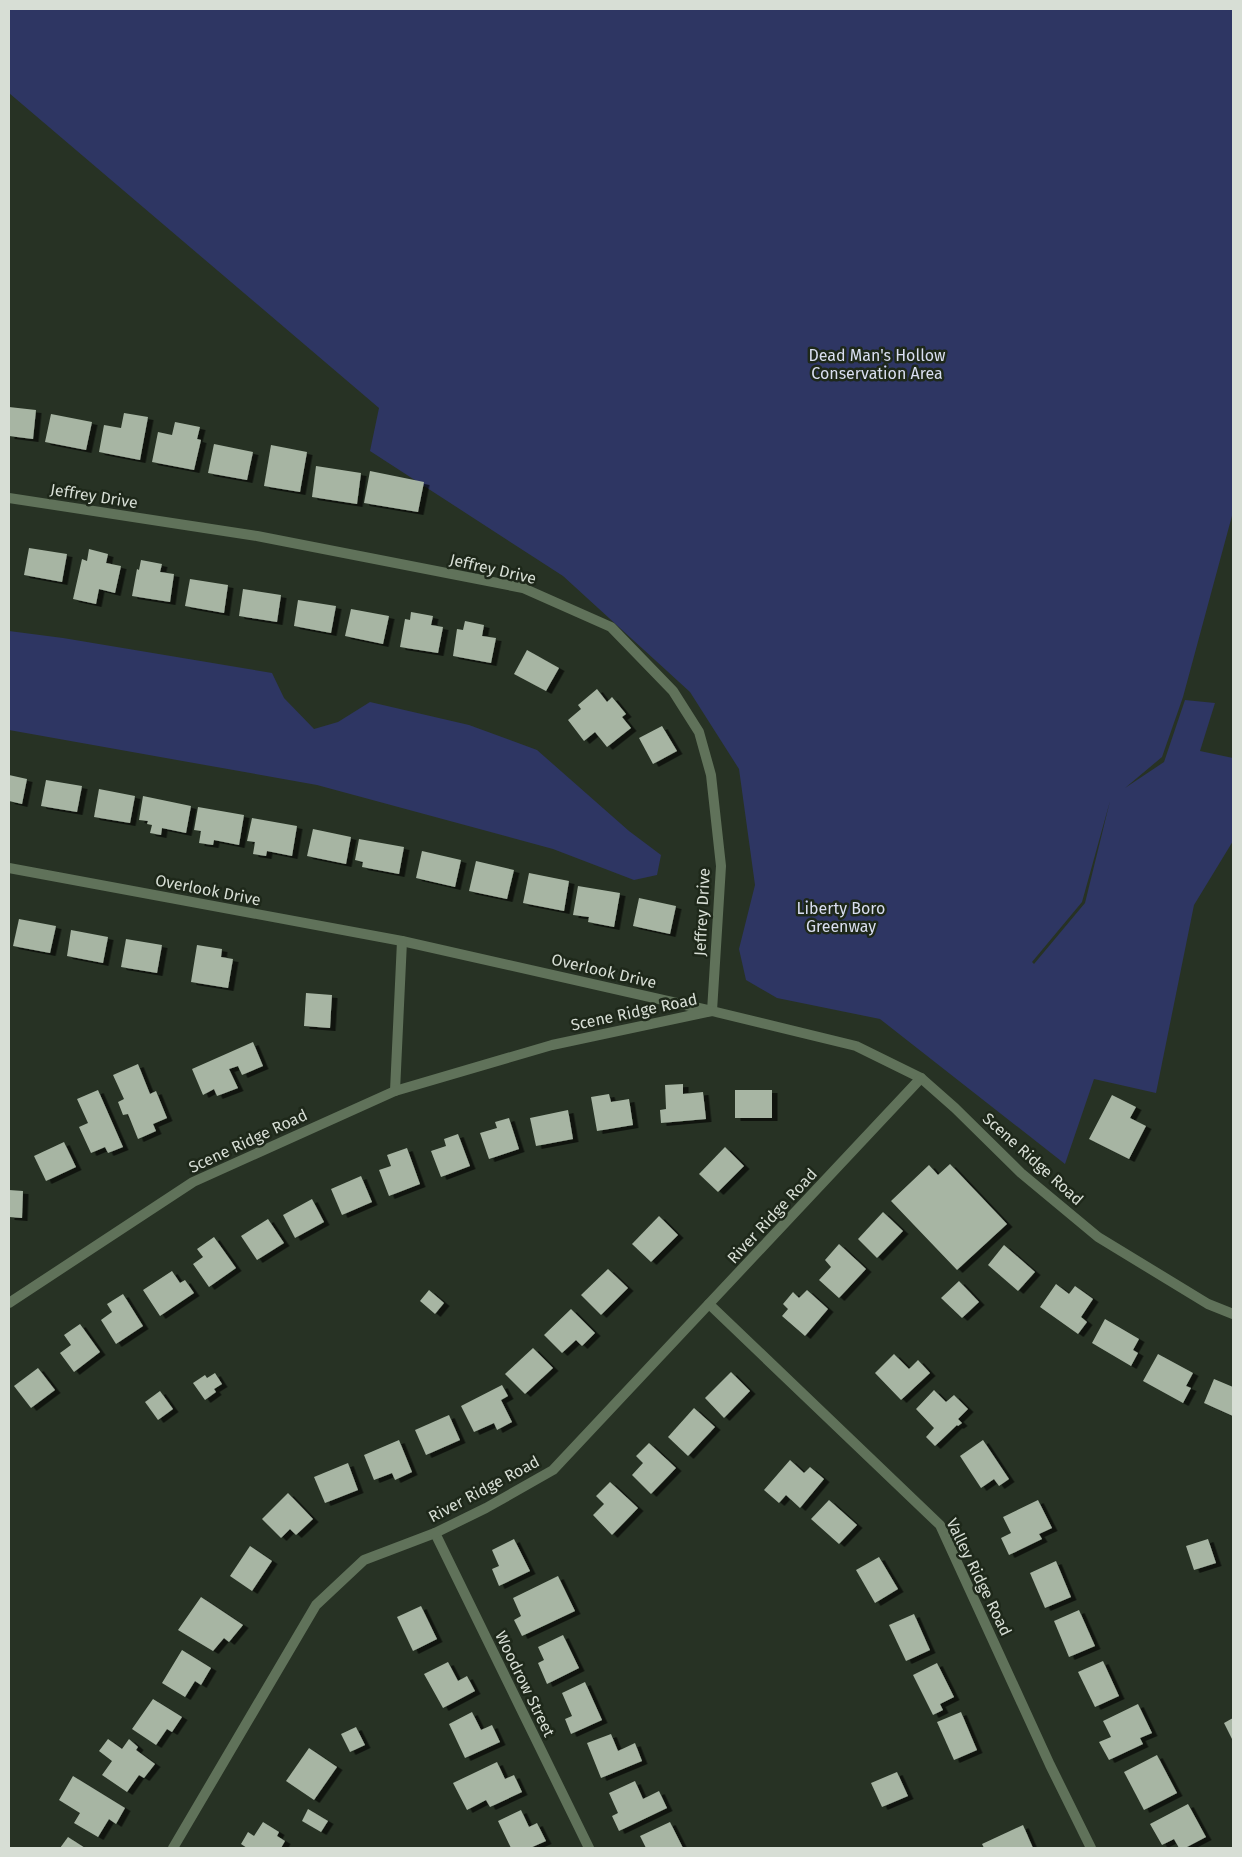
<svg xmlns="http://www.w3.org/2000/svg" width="1242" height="1857" font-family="'Fira Sans',sans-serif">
  <defs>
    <filter id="shadow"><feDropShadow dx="5.5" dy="3" stdDeviation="0" flood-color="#0009"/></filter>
  </defs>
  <rect width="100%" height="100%" fill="#273224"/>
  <g fill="#2e3663" fill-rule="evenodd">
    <path d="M 9,9 L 1233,9 L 1233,512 L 1183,697 L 1162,757 L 1125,788 L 1164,762 L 1185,700 L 1215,703 L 1200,751 L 1233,758 L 1233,841 L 1194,905 L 1156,1093 L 1094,1079 L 1065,1164 L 880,1019 L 777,998 L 746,980 L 739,949 L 755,885 L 739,769 L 690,692 L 563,576 L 370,451 L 379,408 L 9,93 ZM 1110,801 L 1085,903 L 1034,964 L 1032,962 L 1082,902 Z"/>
    <path d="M 9,631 L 63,638 L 272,673 L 284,698 L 314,729 L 338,722 L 370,702 L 469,725 L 537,750 L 629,831 L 661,855 L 657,875 L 634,880 L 553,849 L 317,785 L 9,730 Z"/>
  </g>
  <g fill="#a7b5a3" filter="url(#shadow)">
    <path d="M 9,407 L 36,410 L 33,439 L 9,436 Z"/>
    <path d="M 124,413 L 148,417 L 140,460 L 99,452 L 104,425 L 121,428 Z"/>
    <path d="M 51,414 L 92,422 L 86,450 L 45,442 Z"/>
    <path d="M 175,422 L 200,427 L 197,439 L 201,440 L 194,470 L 152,462 L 158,432 L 172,435 Z"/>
    <path d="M 214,444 L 253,452 L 247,480 L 208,473 Z"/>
    <path d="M 271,445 L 307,452 L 300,492 L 264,486 Z"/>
    <path d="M 316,466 L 361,473 L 357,504 L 312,497 Z"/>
    <path d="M 370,471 L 424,482 L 418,512 L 364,503 Z"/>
    <path d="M 29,548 L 67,554 L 62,582 L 24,575 Z"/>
    <path d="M 89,549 L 108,554 L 106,563 L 121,566 L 115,593 L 99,589 L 96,604 L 73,599 L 82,559 L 87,561 Z"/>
    <path d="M 141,560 L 162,564 L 160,572 L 174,574 L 170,602 L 132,596 L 137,569 L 139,570 Z"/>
    <path d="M 190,579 L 228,585 L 224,613 L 185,606 Z"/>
    <path d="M 243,589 L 281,595 L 277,622 L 239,616 Z"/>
    <path d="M 298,600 L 336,606 L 331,633 L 294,626 Z"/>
    <path d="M 351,609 L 389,616 L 383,644 L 345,636 Z"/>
    <path d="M 411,612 L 433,616 L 431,625 L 443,627 L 438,653 L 400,647 L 405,619 L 410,620 Z"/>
    <path d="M 465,621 L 484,625 L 482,636 L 496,638 L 491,663 L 453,656 L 457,629 L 463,630 Z"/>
    <path d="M 527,650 L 559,668 L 546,691 L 514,674 Z"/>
    <path d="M 597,689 L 607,702 L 612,697 L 626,714 L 622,717 L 631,728 L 607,747 L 595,732 L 584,741 L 568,720 L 581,709 L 578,705 Z"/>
    <path d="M 662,726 L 677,751 L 653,764 L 639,738 Z"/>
    <path d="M 9,775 L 27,779 L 22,804 L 9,801 Z"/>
    <path d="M 46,780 L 82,786 L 77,812 L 41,806 Z"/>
    <path d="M 99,789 L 135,796 L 130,823 L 94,817 Z"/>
    <path d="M 143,796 L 191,806 L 186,833 L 162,828 L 161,835 L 150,833 L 152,825 L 147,824 L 148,821 L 139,820 Z"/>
    <path d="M 198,807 L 244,815 L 239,845 L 214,840 L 213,845 L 199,843 L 201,831 L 194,830 Z"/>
    <path d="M 252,818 L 297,826 L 292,856 L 267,851 L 266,856 L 253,854 L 255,842 L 247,841 Z"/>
    <path d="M 313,829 L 351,837 L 346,864 L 307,856 Z"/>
    <path d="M 359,839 L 404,847 L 399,874 L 362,867 L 363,862 L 355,860 Z"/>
    <path d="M 422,851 L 461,860 L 455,887 L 416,878 Z"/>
    <path d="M 476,861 L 514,870 L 507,899 L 469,891 Z"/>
    <path d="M 529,873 L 569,881 L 564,911 L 523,903 Z"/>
    <path d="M 578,886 L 620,893 L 614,927 L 588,922 L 589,917 L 573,915 Z"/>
    <path d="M 639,898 L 676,906 L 670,934 L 633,926 Z"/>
    <path d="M 19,919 L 56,926 L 50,953 L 13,946 Z"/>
    <path d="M 71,930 L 108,937 L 103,963 L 67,956 Z"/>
    <path d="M 126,939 L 162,945 L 157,973 L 121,967 Z"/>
    <path d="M 197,945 L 222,949 L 221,957 L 233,959 L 228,988 L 191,982 Z"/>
    <path d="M 306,993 L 332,995 L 330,1028 L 304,1026 Z"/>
    <path d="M 253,1042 L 263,1066 L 242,1075 L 238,1066 L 229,1069 L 238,1088 L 217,1096 L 214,1089 L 203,1095 L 192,1069 Z"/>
    <path d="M 138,1064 L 150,1094 L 156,1091 L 167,1118 L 153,1124 L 156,1131 L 138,1139 L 128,1114 L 123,1115 L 118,1102 L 124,1099 L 113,1075 Z"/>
    <path d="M 683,1084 L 683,1094 L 703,1092 L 706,1119 L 661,1123 L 660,1110 L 666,1109 L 665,1085 Z"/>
    <path d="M 98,1090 L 123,1147 L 108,1153 L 105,1147 L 91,1153 L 79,1127 L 88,1123 L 77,1099 Z"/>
    <rect x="735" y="1090" width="37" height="28"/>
    <path d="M 609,1094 L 611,1102 L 629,1099 L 633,1125 L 597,1131 L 591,1097 Z"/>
    <path d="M 1112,1095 L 1136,1107 L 1130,1118 L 1146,1126 L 1129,1159 L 1089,1139 Z"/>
    <path d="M 568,1110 L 573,1139 L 536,1146 L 530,1118 Z"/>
    <path d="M 509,1118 L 519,1149 L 489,1159 L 480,1133 L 497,1128 L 495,1122 Z"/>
    <path d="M 458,1134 L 470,1166 L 441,1177 L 431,1151 L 446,1146 L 444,1139 Z"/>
    <path d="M 64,1142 L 76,1167 L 46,1181 L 34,1156 Z"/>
    <path d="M 725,1147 L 744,1166 L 718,1192 L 699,1174 Z"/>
    <path d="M 407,1148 L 420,1184 L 389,1196 L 379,1170 L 391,1166 L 387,1155 Z"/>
    <path d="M 950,1164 L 1007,1224 L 957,1270 L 891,1201 L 929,1165 L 938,1175 Z"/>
    <path d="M 361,1176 L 372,1202 L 342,1215 L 331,1189 Z"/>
    <path d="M 9,1190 L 23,1191 L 22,1218 L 9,1217 Z"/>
    <path d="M 312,1199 L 324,1222 L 295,1238 L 283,1215 Z"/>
    <path d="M 883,1212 L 903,1231 L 877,1258 L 858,1239 Z"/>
    <path d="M 659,1216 L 678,1235 L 651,1262 L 632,1244 Z"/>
    <path d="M 268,1219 L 284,1243 L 257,1260 L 241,1236 Z"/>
    <path d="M 214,1237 L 236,1268 L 209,1287 L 193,1264 L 203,1257 L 197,1249 Z"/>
    <path d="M 839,1244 L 866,1269 L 839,1298 L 819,1280 L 831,1267 L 825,1260 Z"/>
    <path d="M 1004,1245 L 1035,1272 L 1018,1291 L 988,1265 Z"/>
    <path d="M 608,1269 L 628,1288 L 601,1315 L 581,1295 Z"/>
    <path d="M 172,1271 L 180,1283 L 185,1280 L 194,1293 L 160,1316 L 143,1290 Z"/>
    <path d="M 959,1281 L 979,1302 L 962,1318 L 941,1298 Z"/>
    <path d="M 1056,1284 L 1069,1294 L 1075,1286 L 1093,1299 L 1081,1317 L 1087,1322 L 1078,1334 L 1040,1307 Z"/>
    <path d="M 429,1290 L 444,1303 L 435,1314 L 420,1301 Z"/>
    <path d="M 807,1290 L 828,1309 L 805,1336 L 782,1316 L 788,1309 L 783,1304 L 793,1292 L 799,1298 Z"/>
    <path d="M 123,1294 L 143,1326 L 116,1344 L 101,1320 L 112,1312 L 107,1304 Z"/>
    <path d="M 571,1309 L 595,1333 L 582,1346 L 576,1340 L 562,1353 L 544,1335 Z"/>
    <path d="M 1105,1319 L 1139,1339 L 1133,1350 L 1138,1353 L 1131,1366 L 1092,1343 Z"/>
    <path d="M 80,1324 L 100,1352 L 74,1372 L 60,1353 L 71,1345 L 64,1335 Z"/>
    <path d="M 533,1348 L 553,1368 L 525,1394 L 505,1374 Z"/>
    <path d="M 894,1354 L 909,1369 L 918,1360 L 930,1373 L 901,1400 L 875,1373 Z"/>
    <path d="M 1158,1354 L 1193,1373 L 1186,1386 L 1191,1388 L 1183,1403 L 1143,1381 Z"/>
    <path d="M 38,1368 L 55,1390 L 31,1408 L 14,1386 Z"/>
    <path d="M 731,1372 L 750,1391 L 724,1418 L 705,1398 Z"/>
    <path d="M 215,1373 L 222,1384 L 214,1389 L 216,1392 L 205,1400 L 193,1383 L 205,1375 L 207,1378 Z"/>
    <path d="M 1214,1379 L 1233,1387 L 1233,1416 L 1204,1403 Z"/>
    <path d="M 502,1385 L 508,1396 L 501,1400 L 512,1422 L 497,1430 L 494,1423 L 474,1432 L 461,1406 Z"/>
    <path d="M 934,1390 L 946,1402 L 954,1395 L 968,1409 L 958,1419 L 962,1423 L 958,1426 L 957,1425 L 935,1446 L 926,1437 L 934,1428 L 916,1409 Z"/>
    <path d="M 160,1391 L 173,1409 L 158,1420 L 145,1402 Z"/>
    <path d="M 694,1408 L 715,1427 L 688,1456 L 668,1437 Z"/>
    <path d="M 449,1415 L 460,1440 L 426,1455 L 415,1430 Z"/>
    <path d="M 399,1440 L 412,1472 L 395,1480 L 392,1473 L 374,1480 L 364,1455 Z"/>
    <path d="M 983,1440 L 1009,1479 L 999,1486 L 994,1479 L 981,1488 L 960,1456 Z"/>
    <path d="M 649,1443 L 676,1468 L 651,1494 L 632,1475 L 643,1463 L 636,1456 Z"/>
    <path d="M 790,1460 L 804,1473 L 810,1467 L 824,1479 L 800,1508 L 786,1495 L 779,1503 L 764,1490 Z"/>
    <path d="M 348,1463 L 358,1490 L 325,1503 L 314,1477 Z"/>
    <path d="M 610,1482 L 638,1508 L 612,1535 L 593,1515 L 604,1504 L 596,1496 Z"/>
    <path d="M 288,1493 L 313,1519 L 296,1535 L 290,1529 L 281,1538 L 262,1519 Z"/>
    <path d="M 829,1500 L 857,1525 L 839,1544 L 811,1519 Z"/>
    <path d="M 1038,1500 L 1052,1528 L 1039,1534 L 1042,1539 L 1009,1555 L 1001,1538 L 1011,1533 L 1003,1517 Z"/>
    <path d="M 514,1539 L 530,1571 L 499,1586 L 492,1569 L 499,1566 L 492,1550 Z"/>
    <path d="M 1208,1539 L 1216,1563 L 1194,1570 L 1186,1546 Z"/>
    <path d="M 250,1546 L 272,1561 L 252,1591 L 230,1576 Z"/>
    <path d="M 879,1557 L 898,1589 L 875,1603 L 856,1570 Z"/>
    <path d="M 1056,1561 L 1071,1597 L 1045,1608 L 1030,1573 Z"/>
    <path d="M 558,1576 L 575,1611 L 522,1636 L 514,1620 L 521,1616 L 513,1598 Z"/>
    <path d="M 201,1597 L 243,1625 L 229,1642 L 224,1638 L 213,1651 L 178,1630 Z"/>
    <path d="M 421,1606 L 437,1639 L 413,1651 L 397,1617 Z"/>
    <path d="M 1079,1610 L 1095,1646 L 1069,1657 L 1054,1621 Z"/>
    <path d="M 914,1614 L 930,1650 L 906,1661 L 889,1625 Z"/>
    <path d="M 563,1635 L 579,1668 L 547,1684 L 538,1663 L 544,1660 L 538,1647 Z"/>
    <path d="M 182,1650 L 211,1668 L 201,1685 L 195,1681 L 185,1697 L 162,1683 Z"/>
    <path d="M 1103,1661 L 1119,1696 L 1095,1707 L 1078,1672 Z"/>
    <path d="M 448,1662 L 458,1681 L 467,1676 L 475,1691 L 443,1708 L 424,1674 Z"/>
    <path d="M 937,1663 L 954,1697 L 940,1704 L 943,1710 L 933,1715 L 913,1675 Z"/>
    <path d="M 585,1682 L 602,1720 L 571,1734 L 565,1719 L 572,1716 L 562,1693 Z"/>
    <path d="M 153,1699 L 182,1717 L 172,1732 L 167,1729 L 156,1745 L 132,1729 Z"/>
    <path d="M 1138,1704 L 1152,1733 L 1140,1738 L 1143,1744 L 1109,1760 L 1099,1742 L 1111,1737 L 1103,1721 Z"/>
    <path d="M 472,1712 L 481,1730 L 492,1725 L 500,1742 L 465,1758 L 449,1724 Z"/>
    <path d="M 961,1712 L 977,1750 L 954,1760 L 937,1722 Z"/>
    <path d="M 1233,1718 L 1233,1741 L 1224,1723 Z"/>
    <path d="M 356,1727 L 365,1745 L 350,1752 L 341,1734 Z"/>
    <path d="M 611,1734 L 618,1751 L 635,1743 L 642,1761 L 601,1778 L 587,1743 Z"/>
    <path d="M 108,1739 L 122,1749 L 129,1739 L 138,1747 L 136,1750 L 155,1764 L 144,1778 L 139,1775 L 127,1792 L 102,1775 L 112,1761 L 99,1751 Z"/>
    <path d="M 309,1748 L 337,1767 L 314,1800 L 286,1781 Z"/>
    <path d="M 1157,1755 L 1177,1793 L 1144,1810 L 1124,1772 Z"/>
    <path d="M 497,1762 L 505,1779 L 514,1775 L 522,1792 L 490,1807 L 486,1800 L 467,1810 L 453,1783 Z"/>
    <path d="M 897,1772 L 908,1796 L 882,1807 L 871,1783 Z"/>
    <path d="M 73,1776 L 125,1808 L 116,1824 L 109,1819 L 98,1837 L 74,1823 L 80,1813 L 59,1800 Z"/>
    <path d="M 635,1781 L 643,1799 L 659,1791 L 667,1808 L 619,1831 L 612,1816 L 618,1813 L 609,1793 Z"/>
    <path d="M 1188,1804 L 1206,1837 L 1185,1848 L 1179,1848 L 1174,1839 L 1162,1845 L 1150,1824 Z"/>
    <path d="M 308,1809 L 328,1821 L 321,1832 L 302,1821 Z"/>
    <path d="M 521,1810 L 529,1827 L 537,1823 L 546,1841 L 530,1848 L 511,1848 L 498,1821 Z"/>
    <path d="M 263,1822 L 279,1832 L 277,1836 L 285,1841 L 281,1848 L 247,1848 L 241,1844 L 248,1832 L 254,1836 Z"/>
    <path d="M 670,1822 L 683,1848 L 646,1848 L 640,1836 Z"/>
    <path d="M 1023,1825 L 1033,1848 L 984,1848 L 982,1844 Z"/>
    <path d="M 68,1837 L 85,1848 L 60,1848 Z"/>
  </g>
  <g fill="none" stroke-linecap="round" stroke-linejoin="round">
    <g stroke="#60725a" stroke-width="10">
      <path d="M 9,498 L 257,536 L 523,588 L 611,627 L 673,691 L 699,732 L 711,775 L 721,866 L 712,1011 L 402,941 L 9,868"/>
      <path d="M 395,1091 L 402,941"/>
      <path d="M 9,1303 L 193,1182 L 395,1091 L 552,1045 L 712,1011 L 856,1046 L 921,1078 L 955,1108 L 1021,1173 L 1098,1237 L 1208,1304 L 1233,1314"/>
      <path d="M 709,1304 L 940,1525 L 1050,1765 L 1091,1848"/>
      <path d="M 435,1533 L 589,1848"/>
      <path d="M 173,1848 L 316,1605 L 364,1560 L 435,1533 L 486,1508 L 553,1470 L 921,1078"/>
    </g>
  </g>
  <g text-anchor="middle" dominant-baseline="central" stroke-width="5" stroke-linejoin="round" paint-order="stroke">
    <g font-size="16" fill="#d9def0" stroke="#1e281a">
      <text x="877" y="355">Dead Man's Hollow<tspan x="877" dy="18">Conservation Area</tspan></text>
      <text x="841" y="908">Liberty Boro<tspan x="841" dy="18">Greenway</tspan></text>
    </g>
    <g font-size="16" fill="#d7ded5" stroke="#1e281a">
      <text transform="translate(94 496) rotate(9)">Jeffrey Drive</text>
      <text transform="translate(493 569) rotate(13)">Jeffrey Drive</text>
      <text transform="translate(208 890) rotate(11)">Overlook Drive</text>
      <text transform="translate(702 912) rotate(-87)">Jeffrey Drive</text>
      <text transform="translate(604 971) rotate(13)">Overlook Drive</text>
      <text transform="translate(634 1012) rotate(-12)">Scene Ridge Road</text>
      <text transform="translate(248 1141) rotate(-25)">Scene Ridge Road</text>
      <text transform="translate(1033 1159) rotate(42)">Scene Ridge Road</text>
      <text transform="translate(772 1216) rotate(-47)">River Ridge Road</text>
      <text transform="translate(484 1489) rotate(-28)">River Ridge Road</text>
      <text transform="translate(979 1577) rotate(64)">Valley Ridge Road</text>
      <text transform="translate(525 1684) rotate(64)">Woodrow Street</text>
    </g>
  </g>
  <rect width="1242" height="1857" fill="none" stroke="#d7ded5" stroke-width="20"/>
</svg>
